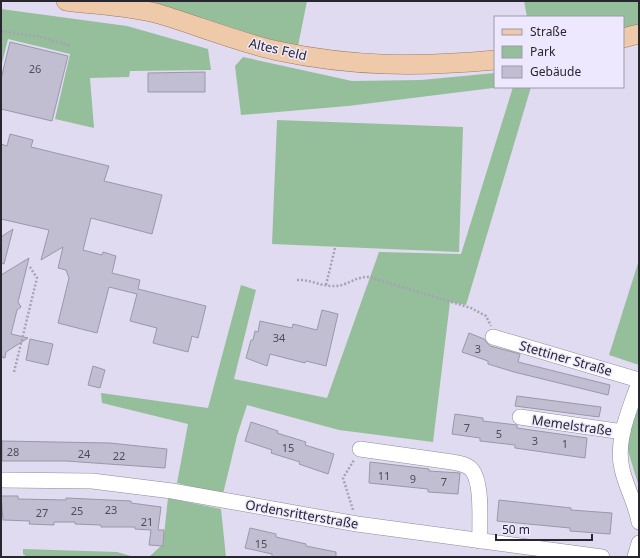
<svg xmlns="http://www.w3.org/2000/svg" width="640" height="558" font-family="'Noto Sans',sans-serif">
  <rect width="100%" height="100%" fill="#e0dbf0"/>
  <g fill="#94bf9a">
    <path d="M 141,1 L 307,1 L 298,46 L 231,30 L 175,9 Z"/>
    <path d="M 524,1 L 639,1 L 639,28 L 623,31 L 623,17 L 527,17 Z"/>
    <path d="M 1,9 L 127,26 L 208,49 L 211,70 L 130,71 L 129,77 L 90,78 L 94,128 L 55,119 L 70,54 L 8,39 L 1,67 Z"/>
    <path d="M 243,57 L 352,81 L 421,80 L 495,73 L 495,87 L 501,87 L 348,106 L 241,115 L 235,66 Z"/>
    <path d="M 513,87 L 531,87 L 466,305 L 450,302 L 433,442 L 339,430 L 247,405 L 237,436 L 223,494 L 177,483 L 188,424 L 102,403 L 101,393 L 208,408 L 241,285 L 256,290 L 234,379 L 327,398 L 379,252 L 461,254 Z"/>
    <path d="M 277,120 L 463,127 L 459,252 L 272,244 Z"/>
    <path d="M 639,260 L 639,365 L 609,355 Z"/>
    <path d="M 639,387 L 639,487 L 625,441 Z"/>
    <path d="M 168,498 L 221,509 L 226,557 L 149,557 L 163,544 Z"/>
    <path d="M 23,549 L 117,552 L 134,557 L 27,557 L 23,554 Z"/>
  </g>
  <g fill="#c2bed2" stroke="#9b97aa">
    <path d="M 10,42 L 68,56 L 52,121 L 1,109 L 1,79 Z"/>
    <path d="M 205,72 L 205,92 L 148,92 L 148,73 Z"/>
    <path d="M 10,134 L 33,140 L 31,147 L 109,166 L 104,181 L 162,195 L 152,234 L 91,218 L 83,250 L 102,255 L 103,252 L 116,256 L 112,273 L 140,280 L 138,289 L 206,306 L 198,338 L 192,336 L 188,352 L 153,343 L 157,328 L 130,321 L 137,294 L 109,287 L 97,333 L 58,323 L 69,278 L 66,270 L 58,268 L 63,247 L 41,260 L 49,230 L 1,219 L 1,144 L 7,146 Z"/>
    <path d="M 13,229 L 4,264 L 1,263 L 1,237 Z"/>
    <path d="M 29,258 L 18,302 L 21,307 L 17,310 L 11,334 L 28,338 L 6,352 L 5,358 L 1,357 L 1,275 Z"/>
    <path d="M 322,310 L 338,314 L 326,366 L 306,361 L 305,363 L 270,354 L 267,366 L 246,358 L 251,340 L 253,340 L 255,331 L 258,332 L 260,321 L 292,328 L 293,324 L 317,330 Z"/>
    <path d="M 469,333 L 484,339 L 490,346 L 520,354 L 518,362 L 610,385 L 608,395 L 514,372 L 488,364 L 488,361 L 462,352 Z"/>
    <path d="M 30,339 L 53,344 L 48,365 L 26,360 Z"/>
    <path d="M 93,366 L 105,370 L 100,388 L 88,385 Z"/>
    <path d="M 517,396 L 601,407 L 599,417 L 515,406 Z"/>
    <path d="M 455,414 L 483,418 L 483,421 L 517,425 L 517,428 L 587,438 L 585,458 L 515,448 L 515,445 L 480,441 L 480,438 L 452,434 Z"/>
    <path d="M 251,422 L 278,431 L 277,433 L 306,442 L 305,445 L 334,454 L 328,474 L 299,464 L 300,462 L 271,453 L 272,450 L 245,441 Z"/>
    <path d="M 2,441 L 110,443 L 167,449 L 165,468 L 66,461 L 2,461 Z"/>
    <path d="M 370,462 L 429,469 L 429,471 L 460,473 L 458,494 L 428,492 L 428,489 L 369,483 Z"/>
    <path d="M 1,496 L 18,496 L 18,499 L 66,500 L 66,498 L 131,501 L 131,503 L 161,507 L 158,530 L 164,530 L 163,546 L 149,545 L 151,530 L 135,529 L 135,527 L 101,527 L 101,525 L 75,524 L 75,522 L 54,522 L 54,525 L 29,524 L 30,521 L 3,520 Z"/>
    <path d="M 499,500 L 571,508 L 571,510 L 612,513 L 610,534 L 570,531 L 570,528 L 497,521 Z"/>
    <path d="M 250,528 L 276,534 L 276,537 L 306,544 L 306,546 L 336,552 L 336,557 L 272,557 L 272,554 L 245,548 Z"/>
  </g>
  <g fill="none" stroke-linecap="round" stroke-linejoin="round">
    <defs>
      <g id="minor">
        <path d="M 493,337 L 639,380"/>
        <path d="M 639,382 C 630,409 615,440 622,469 C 626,487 636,504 639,522"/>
        <path d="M 520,417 L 623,432"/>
        <path d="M 360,449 L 452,462 C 458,463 467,464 472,470 C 483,484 479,523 480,541"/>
        <path d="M 1,480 L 92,481 L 172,491 L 357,524 L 602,557"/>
        <path d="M 635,557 L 639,543"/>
      </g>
      <g id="major">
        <path d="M 66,1 C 97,5 129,6 159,14 C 199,26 237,42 278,51 C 353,67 419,67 495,60"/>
        <path d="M 623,38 L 639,34"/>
      </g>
    </defs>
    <use href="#minor" stroke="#8d899c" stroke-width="16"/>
    <use href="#major" stroke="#a2795a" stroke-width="20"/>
    <g stroke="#a6a2b3" stroke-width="2.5" stroke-dasharray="2 2" stroke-linecap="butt">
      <path d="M 1,31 L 41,37 L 71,46"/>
      <path d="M 297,280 C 310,279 322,287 335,286 C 347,286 356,276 369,277 L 471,308 L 486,316 L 491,326"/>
      <path d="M 326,285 L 335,248"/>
      <path d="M 14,372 L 37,278 L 30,267"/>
      <path d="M 353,510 L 343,478 L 354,460"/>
    </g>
    <use href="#minor" stroke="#fff" stroke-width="15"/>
    <use href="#major" stroke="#eecaaa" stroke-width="19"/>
  </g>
  <g text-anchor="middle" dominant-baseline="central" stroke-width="3" stroke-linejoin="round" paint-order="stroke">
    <g font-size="11" fill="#4e4c57">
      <text x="35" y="68">26</text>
      <text x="279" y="337">34</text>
      <text x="478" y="348">3</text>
      <text x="467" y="427">7</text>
      <text x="499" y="433">5</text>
      <text x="535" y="440">3</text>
      <text x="565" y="443">1</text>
      <text x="288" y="447">15</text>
      <text x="13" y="451">28</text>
      <text x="84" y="453">24</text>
      <text x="119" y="455">22</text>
      <text x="384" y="475">11</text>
      <text x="413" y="478">9</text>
      <text x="444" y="481">7</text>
      <text x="111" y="509">23</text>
      <text x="77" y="510">25</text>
      <text x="42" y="512">27</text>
      <text x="147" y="521">21</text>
      <text x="261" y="543">15</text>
    </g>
    <g font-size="13" fill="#28262e" stroke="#ede8fd">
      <text transform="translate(278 49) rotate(13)">Altes Feld</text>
      <text transform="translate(566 358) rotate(16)">Stettiner Straße</text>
      <text transform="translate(572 425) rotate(8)">Memelstraße</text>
      <text transform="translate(302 514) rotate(10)">Ordensritterstraße</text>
    </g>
  </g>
  <rect width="640" height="558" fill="none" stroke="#28262e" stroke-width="4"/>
  <rect x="494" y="16" width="130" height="72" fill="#ede8fd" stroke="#9e9aaa"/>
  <rect x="502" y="29" width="20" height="6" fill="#eecaaa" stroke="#9e9aaa"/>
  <text x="530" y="36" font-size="12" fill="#28262e">Straße</text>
  <rect x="502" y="46" width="20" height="12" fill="#94bf9a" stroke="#9e9aaa"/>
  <text x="530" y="56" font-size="12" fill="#28262e">Park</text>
  <rect x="502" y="66" width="20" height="12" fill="#c2bed2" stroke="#9e9aaa"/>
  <text x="530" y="76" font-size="12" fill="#28262e">Gebäude</text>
  <path d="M496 534v6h96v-6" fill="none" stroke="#28262e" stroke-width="2"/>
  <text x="502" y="534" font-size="12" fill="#28262e" stroke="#ede8fd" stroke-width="3" paint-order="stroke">50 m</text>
</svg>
